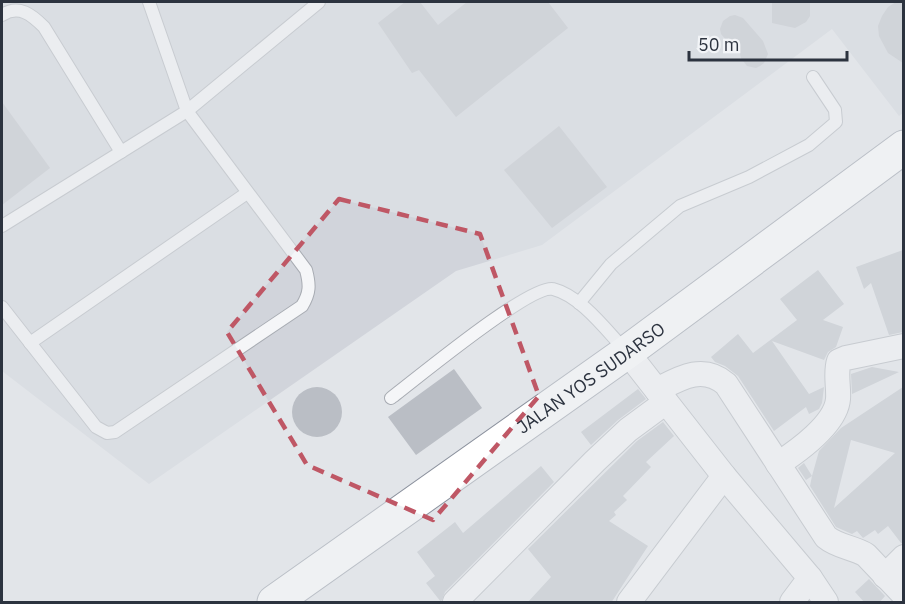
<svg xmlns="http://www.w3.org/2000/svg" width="905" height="604" font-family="'IBM Plex Sans',sans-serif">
  <rect width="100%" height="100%" fill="#e2e5e9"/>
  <path fill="#d1d4db" d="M 2,2 L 903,2 L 903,113 L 899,116 L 832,29 L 542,245 L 456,271 L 149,484 L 2,371 Z"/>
  <g fill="#babec5" fill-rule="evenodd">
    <path d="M 405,2 L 420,2 L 438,25 L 467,2 L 548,2 L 568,28 L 456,117 L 419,70 L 412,73 L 378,23 Z"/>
    <path d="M 772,2 L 810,2 L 810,16 L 806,22 L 795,28 L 772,23 Z"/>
    <path d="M 896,2 L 903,2 L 903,63 L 888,53 L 879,36 L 878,26 L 882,16 L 888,7 Z"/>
    <path d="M 735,15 L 743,18 L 763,41 L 768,54 L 764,63 L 760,66 L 756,68 L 747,66 L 741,58 L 738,46 L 727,41 L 721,34 L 720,29 L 723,21 L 730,16 Z"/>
    <path d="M 2,102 L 50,168 L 2,205 Z"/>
    <path d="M 559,126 L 607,187 L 552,228 L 504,170 Z"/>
    <path d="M 903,250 L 903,332 L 889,335 L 871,283 L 864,289 L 856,267 Z"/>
    <path d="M 818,270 L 844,304 L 823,320 L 843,327 L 836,347 L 828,352 L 824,360 L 772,341 L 809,394 L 824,387 L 822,403 L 819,409 L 809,414 L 806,407 L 774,431 L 738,376 L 725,366 L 715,362 L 711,357 L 738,334 L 753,353 L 797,320 L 780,299 Z"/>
    <path d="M 872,367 L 899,372 L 852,394 L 851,374 Z"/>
    <path d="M 454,369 L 482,408 L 416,455 L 388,417 Z"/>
    <path d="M 903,387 L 903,543 L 901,543 L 888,526 L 878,534 L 875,530 L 863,538 L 857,531 L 852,534 L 836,527 L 810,486 L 812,476 L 806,480 L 798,468 L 804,463 L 812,476 L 819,451 L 841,428 ZM 851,440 L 895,453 L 834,508 Z"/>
    <circle cx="317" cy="412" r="25"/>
    <path d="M 638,389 L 646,399 L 618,420 L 591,445 L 581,432 Z"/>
    <path d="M 663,422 L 674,436 L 646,462 L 651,467 L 623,496 L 627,500 L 614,512 L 616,515 L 609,521 L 648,546 L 611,603 L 527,603 L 551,577 L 528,549 L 637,441 Z"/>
    <path d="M 541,466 L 554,482 L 445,592 L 441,602 L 426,583 L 435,576 L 417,552 L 455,522 L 463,533 Z"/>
    <path d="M 869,579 L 885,596 L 879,603 L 865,603 L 855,592 Z"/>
  </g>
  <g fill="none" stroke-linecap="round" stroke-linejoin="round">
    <defs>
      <g id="lane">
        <path d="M 2,15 C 19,4 32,15 44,27 L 121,152"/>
        <path d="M 2,226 L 187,111 L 319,2"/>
        <path d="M 579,303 L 611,264 L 680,206 L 749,177 L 809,145 L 836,122 L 835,110 L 813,77"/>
        <path d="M 2,307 L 96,427 L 107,433 L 115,432 L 302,306 C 310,293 310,285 306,270 L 187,111 L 149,2"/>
        <path d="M 30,343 L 247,193"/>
        <path d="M 391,398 C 415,380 530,284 553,289 C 581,296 606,330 625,350"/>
      </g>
      <g id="street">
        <path d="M 627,352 L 724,476 L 810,578 L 792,602"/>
        <path d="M 657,390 C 680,378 703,364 726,384 L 826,537 C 838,547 853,547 866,555 L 904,595"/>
        <path d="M 778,464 C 798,451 836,424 838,399 C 839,387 835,373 839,361 L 846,358 L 904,346"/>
        <path d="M 885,576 L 904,557"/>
        <path d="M 810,578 L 826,602"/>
        <path d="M 455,602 L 595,461 L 628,430 L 666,402"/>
        <path d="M 629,602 L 724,476"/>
      </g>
      <g id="highway">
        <path id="s1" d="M 274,602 L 627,352 L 904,147"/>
      </g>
    </defs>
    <use href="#lane" stroke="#a8acb3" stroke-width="14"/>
    <use href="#street" stroke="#a8acb3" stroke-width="26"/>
    <use href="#highway" stroke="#8c929e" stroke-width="35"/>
    <use href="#lane" stroke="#f5f6f8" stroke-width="12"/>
    <use href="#street" stroke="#f5f6f8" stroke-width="24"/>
    <use href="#highway" stroke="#fff" stroke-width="33"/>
  </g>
  <path d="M0 0H905V604H0ZM 339,199 L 480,234 L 539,396 L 433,520 L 307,465 L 227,332 Z" fill="#e2e5e9" fill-opacity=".55" fill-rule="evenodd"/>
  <path fill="none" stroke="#bf5765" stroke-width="4.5" stroke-dasharray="12 8" stroke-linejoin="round" d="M 339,199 L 480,234 L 539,396 L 433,520 L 307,465 L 227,332 Z"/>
  <g text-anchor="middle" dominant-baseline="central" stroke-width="4.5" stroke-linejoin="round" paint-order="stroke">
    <g font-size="18" fill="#2c333f" stroke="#f2f4f7">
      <text stroke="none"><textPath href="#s1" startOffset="388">JALAN YOS SUDARSO</textPath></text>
    </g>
  </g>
  <rect width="905" height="604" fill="none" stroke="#2c333f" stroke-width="6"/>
  <path d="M689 51v9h158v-9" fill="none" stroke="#2c333f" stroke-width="3"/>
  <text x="698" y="51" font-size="18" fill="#2c333f" stroke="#f2f4f7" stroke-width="4.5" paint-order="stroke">50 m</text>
</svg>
